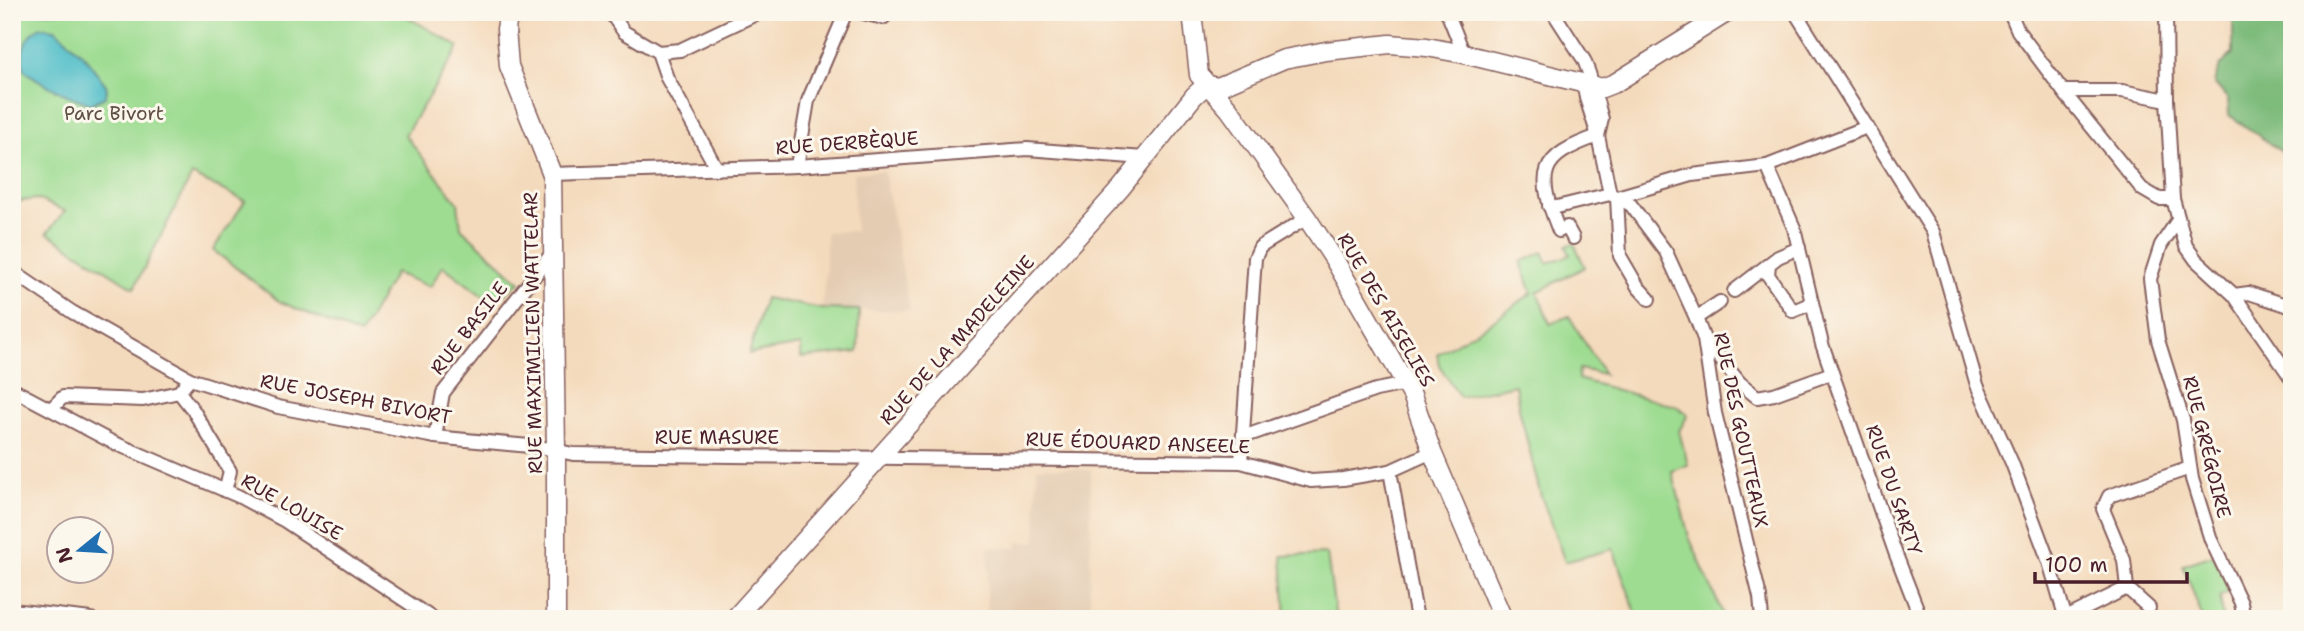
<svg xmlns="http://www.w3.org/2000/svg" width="2304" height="631" font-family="'Shantell Sans',sans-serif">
  <rect width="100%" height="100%" fill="#fbf7ec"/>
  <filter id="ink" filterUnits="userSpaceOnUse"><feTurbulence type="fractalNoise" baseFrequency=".0143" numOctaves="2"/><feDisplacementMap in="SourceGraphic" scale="14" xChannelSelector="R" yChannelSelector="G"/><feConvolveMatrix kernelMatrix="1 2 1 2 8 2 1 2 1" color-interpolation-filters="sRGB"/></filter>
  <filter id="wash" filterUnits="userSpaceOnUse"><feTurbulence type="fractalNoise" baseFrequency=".00686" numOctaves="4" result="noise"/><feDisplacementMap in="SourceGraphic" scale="28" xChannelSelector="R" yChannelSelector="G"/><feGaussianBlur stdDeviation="1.57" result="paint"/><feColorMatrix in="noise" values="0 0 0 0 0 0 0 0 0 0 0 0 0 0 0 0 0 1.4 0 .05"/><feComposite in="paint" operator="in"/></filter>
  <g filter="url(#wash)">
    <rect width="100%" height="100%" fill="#f4dabc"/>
    <g fill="#e4ccb2">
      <path d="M 884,171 L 910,311 L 822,309 L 826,269 L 826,232 L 855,231 L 853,173 Z"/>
      <path d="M 1047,467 L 1091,470 L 1090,619 L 986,619 L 989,547 L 1018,548 L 1018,542 L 1036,542 L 1037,468 Z"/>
    </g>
    <g fill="#9ddc91" stroke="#747e5e" stroke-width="2">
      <path d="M 12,12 L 399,12 L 459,47 L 405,135 L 458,203 L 461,228 L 520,282 L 493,304 L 443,266 L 430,287 L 395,273 L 360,335 L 280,302 L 213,250 L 245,201 L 192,175 L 134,288 L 47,233 L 65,211 L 37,199 L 12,202 Z"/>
      <path d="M 1574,243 L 1585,267 L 1537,292 L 1550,324 L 1569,316 L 1604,374 L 1579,369 L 1578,379 L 1678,407 L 1688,415 L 1679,431 L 1688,465 L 1672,471 L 1689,537 L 1725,619 L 1638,619 L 1613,549 L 1565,562 L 1540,493 L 1519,408 L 1515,385 L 1460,397 L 1439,365 L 1437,354 L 1484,327 L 1532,293 L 1521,262 L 1543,252 L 1548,263 L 1570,255 L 1566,246 Z"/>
      <path d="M 765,298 L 822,309 L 859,310 L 858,352 L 801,358 L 801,345 L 749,354 Z"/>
      <path d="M 1327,554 L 1336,619 L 1286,619 L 1282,556 Z"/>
      <path d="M 2213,555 L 2231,591 L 2220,596 L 2223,619 L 2203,619 L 2183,565 Z"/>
    </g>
    <path fill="#7ebc7b" stroke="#646e53" stroke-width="2" d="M 2233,12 L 2292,12 L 2292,159 L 2229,115 L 2228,99 L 2214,83 L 2220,66 L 2233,53 Z"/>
    <path fill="#52bfc9" stroke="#4e6f7a" stroke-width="2" d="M 40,27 L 55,29 L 84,56 L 106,85 L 107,91 L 105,97 L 91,104 C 67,96 43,85 24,70 C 19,51 25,38 40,27 Z"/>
  </g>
  <g filter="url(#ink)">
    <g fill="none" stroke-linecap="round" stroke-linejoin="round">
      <defs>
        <g id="street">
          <path d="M 610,12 L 624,32 L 658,52 L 667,78 L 717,169"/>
          <path d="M 859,12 L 883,18 L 890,12"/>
          <path d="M 1447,12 L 1464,54"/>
          <path d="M 1553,12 L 1584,60 L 1589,73 L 1602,119 L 1598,136"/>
          <path d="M 1795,12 L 1933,232 L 1977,385 L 2012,463 L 2049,562 L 2066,619"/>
          <path d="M 2010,12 L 2018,31 L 2066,95 L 2142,189 L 2159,199 L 2173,199"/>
          <path d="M 2166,12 L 2167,100 L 2173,199 L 2186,246 L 2196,260 L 2234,295 L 2292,379"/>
          <path d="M 658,52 L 680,50 L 760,12"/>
          <path d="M 1591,85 L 1585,92 L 1586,98 L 1598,136 L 1610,194"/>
          <path d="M 2063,91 L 2122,91 L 2167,100"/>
          <path d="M 797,166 L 808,101 L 846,12"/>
          <path d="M 1767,166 L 1794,228 L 1822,344 L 1895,552 L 1921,619"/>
          <path d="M 552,174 L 797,166 L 1027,149 L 1144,158"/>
          <path d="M 1610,194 L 1631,205 L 1666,252 L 1696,318 L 1704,339 L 1715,413 L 1760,597 L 1762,619"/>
          <path d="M 1549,206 L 1557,207 L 1610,194"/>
          <path d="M 2178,220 L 2161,245 L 2150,279 L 2158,340 L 2183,420 L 2192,479 L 2211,540 L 2241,603 L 2244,619"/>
          <path d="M 1573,238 L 1567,227 L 1559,231 C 1536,173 1538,157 1598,136"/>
          <path d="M 1799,248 L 1778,257 L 1769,264 L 1768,275 L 1793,311 L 1812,303"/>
          <path d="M 12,271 L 72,312 L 190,379 L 278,407 L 435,437 L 540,447 L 573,454 L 1241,462 L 1311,481 L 1343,479 L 1390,471 L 1432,452"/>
          <path d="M 1734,291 L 1769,264"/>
          <path d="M 2234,295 L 2249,293 L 2292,307"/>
          <path d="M 1649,299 L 1638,287 L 1620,256 L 1617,197 L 1692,175 L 1767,166 L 1867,127"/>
          <path d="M 1696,318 L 1720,302"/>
          <path d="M 1705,340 L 1740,383 L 1757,397 L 1774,394 L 1832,373"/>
          <path d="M 12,389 L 112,442 L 238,496 L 285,521 L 433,619"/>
          <path d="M 179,392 L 193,410 L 230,471 L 225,491"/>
          <path d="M 51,409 L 63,397 L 143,400 L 179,392 L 190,379"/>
          <path d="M 435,437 L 443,393 L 553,252"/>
          <path d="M 1243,437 L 1376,390 L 1406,384"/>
          <path d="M 1241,462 L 1255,258 L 1260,247 L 1307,218"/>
          <path d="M 1390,471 L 1417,619"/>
          <path d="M 2127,588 L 2149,608"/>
          <path d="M 12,610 L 91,619"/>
          <path d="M 2066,618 L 2127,588 L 2124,560 L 2103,509 L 2109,496 L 2190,468"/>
        </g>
        <g id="secondary">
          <path d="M 509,12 L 506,29 L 509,66 L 552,174 L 556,450 L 556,619"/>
          <path d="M 1192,12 L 1199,75 L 1229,109 L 1307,218 L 1334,259 L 1412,395 L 1432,452 L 1503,619"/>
          <path d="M 1206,85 L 1218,87 L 1284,59 L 1326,51 L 1390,44 L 1427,47 L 1464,54 L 1602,88 L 1615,83 L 1728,12"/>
          <path d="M 734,619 L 1121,188 L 1194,96 L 1206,85"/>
        </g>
      </defs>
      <use href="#street" stroke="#86605e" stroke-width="16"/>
      <use href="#secondary" stroke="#86605e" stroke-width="21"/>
      <use href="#street" stroke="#fff" stroke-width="12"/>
      <use href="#secondary" stroke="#fff" stroke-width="18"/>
    </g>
  </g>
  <g text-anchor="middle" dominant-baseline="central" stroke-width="6" stroke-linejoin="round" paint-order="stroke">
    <g font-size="19" fill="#5f4e44" stroke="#fbf7ec">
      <text x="114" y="113">Parc Bivort</text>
    </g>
    <g font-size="19" fill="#4a1f2b" stroke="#fbf7ec">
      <text transform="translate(847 143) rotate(-4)">RUE DERBÈQUE</text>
      <text transform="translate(1386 310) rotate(60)">RUE DES AISELIES</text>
      <text transform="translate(469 328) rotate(-52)">RUE BASILE</text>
      <text transform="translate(533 333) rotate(-91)">RUE MAXIMILIEN WATTELAR</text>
      <text transform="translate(957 340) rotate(-48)">RUE DE LA MADELEINE</text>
      <text transform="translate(356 399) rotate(11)">RUE JOSEPH BIVORT</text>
      <text transform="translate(1741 430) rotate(78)">RUE DES GOUTTEAUX</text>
      <text x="717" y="437">RUE MASURE</text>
      <text transform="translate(1138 443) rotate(2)">RUE ÉDOUARD ANSEELE</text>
      <text transform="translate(2207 447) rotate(76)">RUE GRÉGOIRE</text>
      <text transform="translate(1894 490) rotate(71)">RUE DU SARTY</text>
      <text transform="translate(292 507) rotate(30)">RUE LOUISE</text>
    </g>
  </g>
  <rect width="2304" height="631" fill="none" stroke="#fbf7ec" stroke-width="42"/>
  <g transform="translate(80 550) rotate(252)"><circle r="33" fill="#fbf7ec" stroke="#b4a19f" stroke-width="2"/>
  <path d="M0-5L12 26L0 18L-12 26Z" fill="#1f6fb2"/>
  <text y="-10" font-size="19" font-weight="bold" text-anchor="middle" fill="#4a1f2b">N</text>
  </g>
  <path d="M2035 572v10h152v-10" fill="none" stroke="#4a1f2b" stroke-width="3.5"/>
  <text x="2045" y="572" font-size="21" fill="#4a1f2b" stroke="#fbf7ec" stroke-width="5" paint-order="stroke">100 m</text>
</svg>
